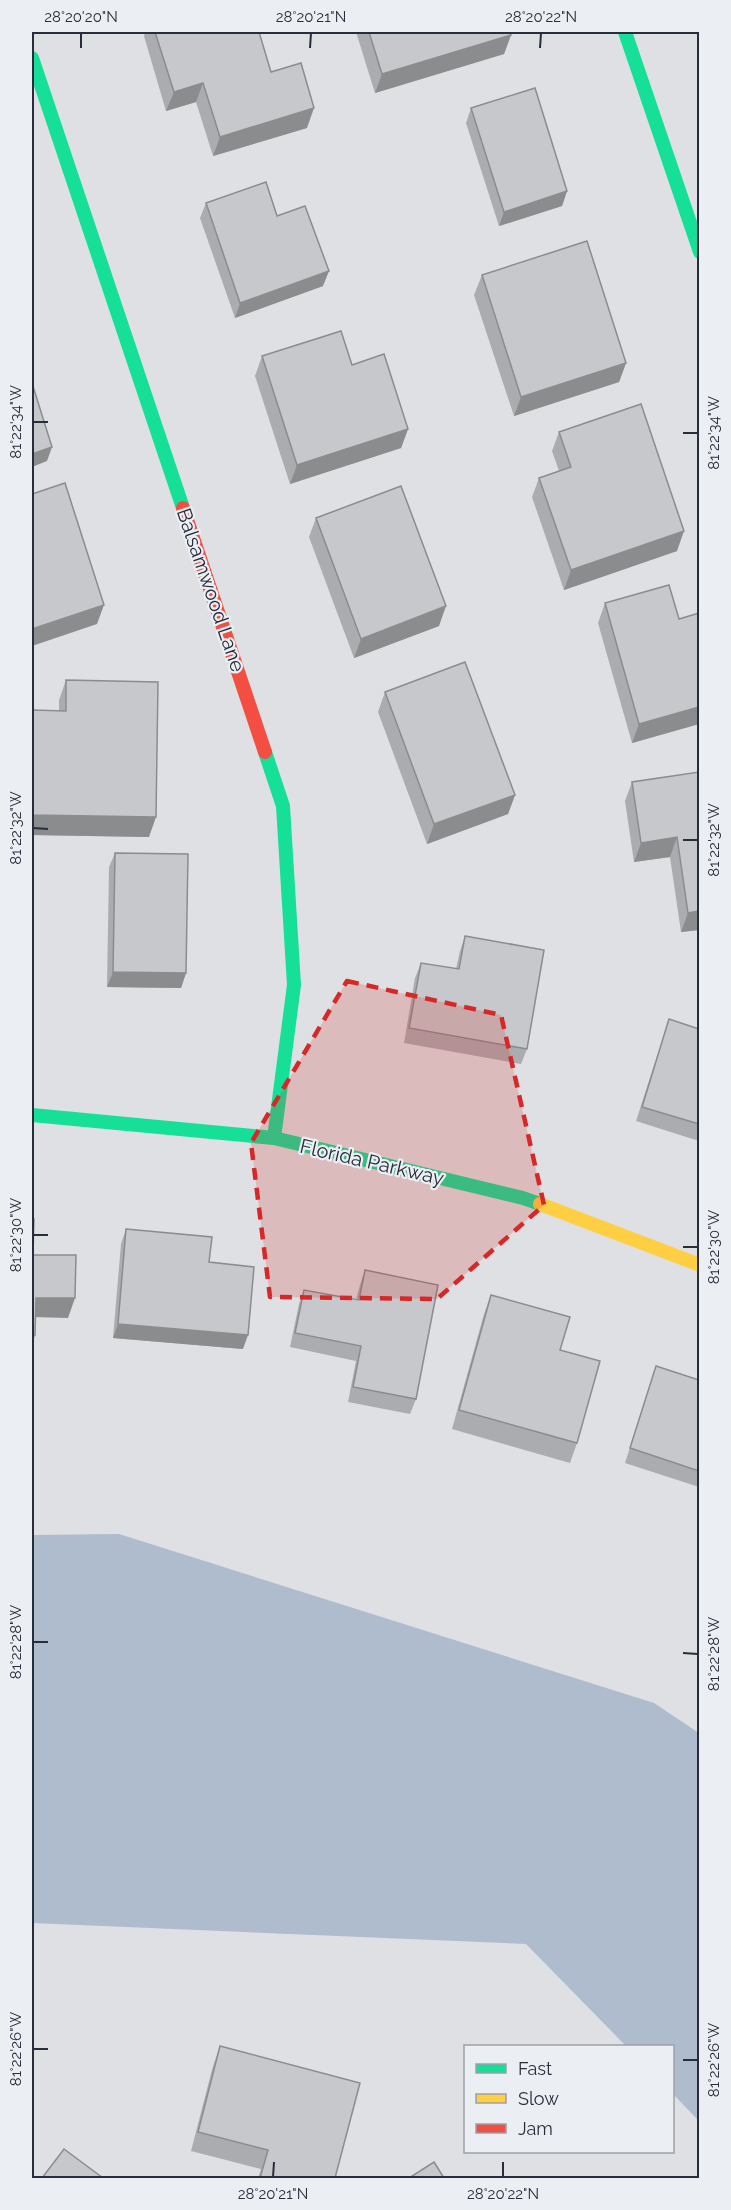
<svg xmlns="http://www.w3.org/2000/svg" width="731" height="2210" font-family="Raleway,sans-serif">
  <rect width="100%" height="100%" fill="#dee0e3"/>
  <path fill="#aebccd" d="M 119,1534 L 654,1703 L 699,1733 L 699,2121 L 673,2094 L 672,2046 L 626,2046 L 526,1944 L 32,1923 L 32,1535 Z"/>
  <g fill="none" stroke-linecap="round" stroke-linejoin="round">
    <g stroke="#16e098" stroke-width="14">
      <path d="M 625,32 L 700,252"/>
      <path d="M 32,58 L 183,508"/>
      <path d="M 265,752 L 283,806 L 294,985 L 274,1138"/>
      <path d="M 32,1115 L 274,1138 L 523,1198 L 540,1204"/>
    </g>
    <path stroke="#ffcf43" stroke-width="14" d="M 540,1204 L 700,1265"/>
    <path stroke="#f24e42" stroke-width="14" d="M 183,508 L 265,752"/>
  </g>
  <g fill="#aaacaf">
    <path d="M 145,32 L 259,32 L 271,72 L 307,128 L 213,156 L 196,102 L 166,111 L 144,36 Z"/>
    <path d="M 356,32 L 510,32 L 511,35 L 504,54 L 375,93 Z"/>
    <path d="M 471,108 L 567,191 L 562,206 L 499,226 L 466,123 Z"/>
    <path d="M 206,203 L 277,216 L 323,286 L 235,318 L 200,218 Z"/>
    <path d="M 482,275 L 626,363 L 619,382 L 514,416 L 474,295 Z"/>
    <path d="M 262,356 L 352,365 L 408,429 L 401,448 L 290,484 L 255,376 Z"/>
    <path d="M 559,432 L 677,551 L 564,590 L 532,497 L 539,478 L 559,471 L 552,451 Z"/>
    <path d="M 316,518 L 439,626 L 354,658 L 309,537 Z"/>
    <path d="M 605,603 L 679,619 L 699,613 L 699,724 L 632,743 L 598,623 Z"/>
    <path d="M 66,680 L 149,837 L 32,835 L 32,710 L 59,711 L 59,700 Z"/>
    <path d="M 385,692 L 515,795 L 508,814 L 427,844 L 378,712 Z"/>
    <path d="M 699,772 L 699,930 L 681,932 L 670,857 L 634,862 L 625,801 L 632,782 Z"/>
    <path d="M 115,853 L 186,973 L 181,988 L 107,987 L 109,867 Z"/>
    <path d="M 465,936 L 527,1049 L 521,1064 L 404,1043 L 415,978 L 421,963 L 456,969 L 460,951 Z"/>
    <path d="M 669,1019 L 699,1029 L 699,1141 L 636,1121 Z"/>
    <path d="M 126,1229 L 209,1262 L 243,1349 L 113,1338 L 121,1244 Z"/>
    <path d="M 365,1270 L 416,1399 L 410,1414 L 348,1402 L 356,1361 L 290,1347 L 299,1304 L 304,1290 L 356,1300 L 360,1285 Z"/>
    <path d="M 491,1295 L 577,1443 L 570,1463 L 452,1429 L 484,1314 Z"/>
    <path d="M 656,1366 L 699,1380 L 699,1487 L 625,1463 Z"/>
    <path d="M 220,2046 L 335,2178 L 258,2178 L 261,2169 L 191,2151 L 213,2066 Z"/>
  </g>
  <g fill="#8b8c8e">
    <path d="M 511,35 L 504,54 L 375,93 L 382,74 Z"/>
    <path d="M 203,83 L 196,102 L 166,111 L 174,92 Z"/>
    <path d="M 314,108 L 307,128 L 213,156 L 220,137 Z"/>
    <path d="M 567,191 L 562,206 L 499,226 L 504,212 Z"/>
    <path d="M 329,271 L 323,286 L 235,318 L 240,303 Z"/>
    <path d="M 626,363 L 619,382 L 514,416 L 521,397 Z"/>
    <path d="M 408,429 L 401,448 L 290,484 L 297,465 Z"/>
    <path d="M 52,447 L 47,461 L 32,467 L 32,454 Z"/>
    <path d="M 684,531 L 677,551 L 564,590 L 571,570 Z"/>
    <path d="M 104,605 L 97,624 L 32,646 L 32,629 Z"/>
    <path d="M 446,606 L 439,626 L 354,658 L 361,639 Z"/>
    <path d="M 699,707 L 699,724 L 632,743 L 639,724 Z"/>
    <path d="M 515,795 L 508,814 L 427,844 L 434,824 Z"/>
    <path d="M 32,815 L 156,817 L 149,837 L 32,835 Z"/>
    <path d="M 677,837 L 670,857 L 634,862 L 641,843 Z"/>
    <path d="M 699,911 L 699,930 L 681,932 L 688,913 Z"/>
    <path d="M 113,972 L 186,973 L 181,988 L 107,987 Z"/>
    <path d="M 36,1298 L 75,1298 L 68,1318 L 32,1317 Z"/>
    <path d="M 118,1324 L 248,1335 L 243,1349 L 113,1338 Z"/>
    <path d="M 32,1335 L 35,1335 L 32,1345 Z"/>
  </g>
  <g fill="#c6c8cb" stroke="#8b8c8e" stroke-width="1.5">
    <path d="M 155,32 L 259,32 L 271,72 L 301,63 L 314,108 L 220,137 L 203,83 L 174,92 Z"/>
    <path d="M 369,32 L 510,32 L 511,35 L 382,74 Z"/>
    <path d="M 535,88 L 567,191 L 504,212 L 471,108 Z"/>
    <path d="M 266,182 L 277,216 L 305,206 L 329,271 L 240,303 L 206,203 Z"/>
    <path d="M 587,241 L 626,363 L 521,397 L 482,275 Z"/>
    <path d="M 341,331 L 352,365 L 384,354 L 408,429 L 297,465 L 262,356 Z"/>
    <path d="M 32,383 L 52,447 L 32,454 Z"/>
    <path d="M 641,404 L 684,531 L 571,570 L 539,478 L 571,467 L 559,432 Z"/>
    <path d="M 65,483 L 104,605 L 32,629 L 32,494 Z"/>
    <path d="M 401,486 L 446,606 L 361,639 L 316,518 Z"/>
    <path d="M 669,585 L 679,619 L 699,613 L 699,707 L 639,724 L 605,603 Z"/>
    <path d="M 465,662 L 515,795 L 434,824 L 385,692 Z"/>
    <path d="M 66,680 L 158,682 L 156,817 L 32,815 L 32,710 L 66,711 Z"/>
    <path d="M 699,772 L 699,911 L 688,913 L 677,837 L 641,843 L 632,782 Z"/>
    <path d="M 115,853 L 188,854 L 186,973 L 113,972 Z"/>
    <path d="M 465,936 L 544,950 L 527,1049 L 409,1028 L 421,963 L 459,969 Z"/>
    <path d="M 669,1019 L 699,1029 L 699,1124 L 642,1107 Z"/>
    <path d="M 32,1219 L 34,1219 L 33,1255 L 76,1255 L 75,1298 L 36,1298 L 35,1335 L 32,1335 Z"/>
    <path d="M 126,1229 L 212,1237 L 209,1262 L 254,1267 L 248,1335 L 118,1324 Z"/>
    <path d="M 365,1270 L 438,1285 L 416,1399 L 353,1387 L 361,1346 L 295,1333 L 304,1290 L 359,1300 Z"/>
    <path d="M 491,1295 L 570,1317 L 560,1350 L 600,1361 L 577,1443 L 459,1410 Z"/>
    <path d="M 656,1366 L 699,1380 L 699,1471 L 630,1448 Z"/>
    <path d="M 220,2046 L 360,2083 L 335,2178 L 260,2178 L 268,2150 L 198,2132 Z"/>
    <path d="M 64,2149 L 103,2178 L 42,2178 Z"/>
    <path d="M 434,2162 L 444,2178 L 409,2178 Z"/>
  </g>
  <path fill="#d62828" fill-opacity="0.2" stroke="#d62828" stroke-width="4.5" stroke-dasharray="12 8" stroke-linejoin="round" d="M 347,981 L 501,1015 L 544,1205 L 437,1299 L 270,1297 L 251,1143 Z"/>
  <path fill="none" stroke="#272d3a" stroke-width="2" d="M 81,48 L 81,33M 310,48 L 311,33M 540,48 L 541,33M 33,422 L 48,422M 683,433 L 698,433M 33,828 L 48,829M 683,840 L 698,840M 33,1235 L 48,1235M 683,1247 L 698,1247M 33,1642 L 48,1642M 683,1653 L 698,1654M 33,2049 L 48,2049M 683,2060 L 698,2060M 273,2177 L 274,2162M 503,2177 L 503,2162"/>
  <g text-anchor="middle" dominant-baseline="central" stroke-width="4.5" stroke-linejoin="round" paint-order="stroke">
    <g font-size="20" fill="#272d3a" stroke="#ebeef3">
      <text transform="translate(211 590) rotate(71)">Balsamwood Lane</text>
      <text transform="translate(372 1162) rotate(13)">Florida Parkway</text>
    </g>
  </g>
  <rect width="731" height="2210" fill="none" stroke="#ebeef3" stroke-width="66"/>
  <rect x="464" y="2045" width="210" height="108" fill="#ebeef3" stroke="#9da1a9" stroke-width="1.5"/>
  <rect x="476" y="2064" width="30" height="9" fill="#16e098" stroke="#9da1a9" stroke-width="1.5"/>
  <text x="518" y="2075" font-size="18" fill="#272d3a">Fast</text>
  <rect x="476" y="2094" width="30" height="9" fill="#ffcf43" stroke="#9da1a9" stroke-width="1.5"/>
  <text x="518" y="2105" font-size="18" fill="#272d3a">Slow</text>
  <rect x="476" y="2124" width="30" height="9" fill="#f24e42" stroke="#9da1a9" stroke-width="1.5"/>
  <text x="518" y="2135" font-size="18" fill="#272d3a">Jam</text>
  <rect x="33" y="33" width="665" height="2144" fill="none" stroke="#272d3a" stroke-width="2"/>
  <g font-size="15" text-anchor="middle" fill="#272d3a">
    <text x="81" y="22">28°20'20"N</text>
    <text x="311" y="22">28°20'21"N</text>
    <text x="541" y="22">28°20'22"N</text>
    <text transform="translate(16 422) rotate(-90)" y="5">81°22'34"W</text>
    <text transform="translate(714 433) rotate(-90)" y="5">81°22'34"W</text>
    <text transform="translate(16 828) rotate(-90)" y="5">81°22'32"W</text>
    <text transform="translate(714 840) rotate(-90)" y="5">81°22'32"W</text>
    <text transform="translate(16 1235) rotate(-90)" y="5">81°22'30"W</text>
    <text transform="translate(714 1247) rotate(-90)" y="5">81°22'30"W</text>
    <text transform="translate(16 1642) rotate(-90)" y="5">81°22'28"W</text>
    <text transform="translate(714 1654) rotate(-90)" y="5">81°22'28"W</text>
    <text transform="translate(16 2049) rotate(-90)" y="5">81°22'26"W</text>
    <text transform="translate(714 2060) rotate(-90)" y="5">81°22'26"W</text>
    <text x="273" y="2199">28°20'21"N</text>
    <text x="503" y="2199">28°20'22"N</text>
  </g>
</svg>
